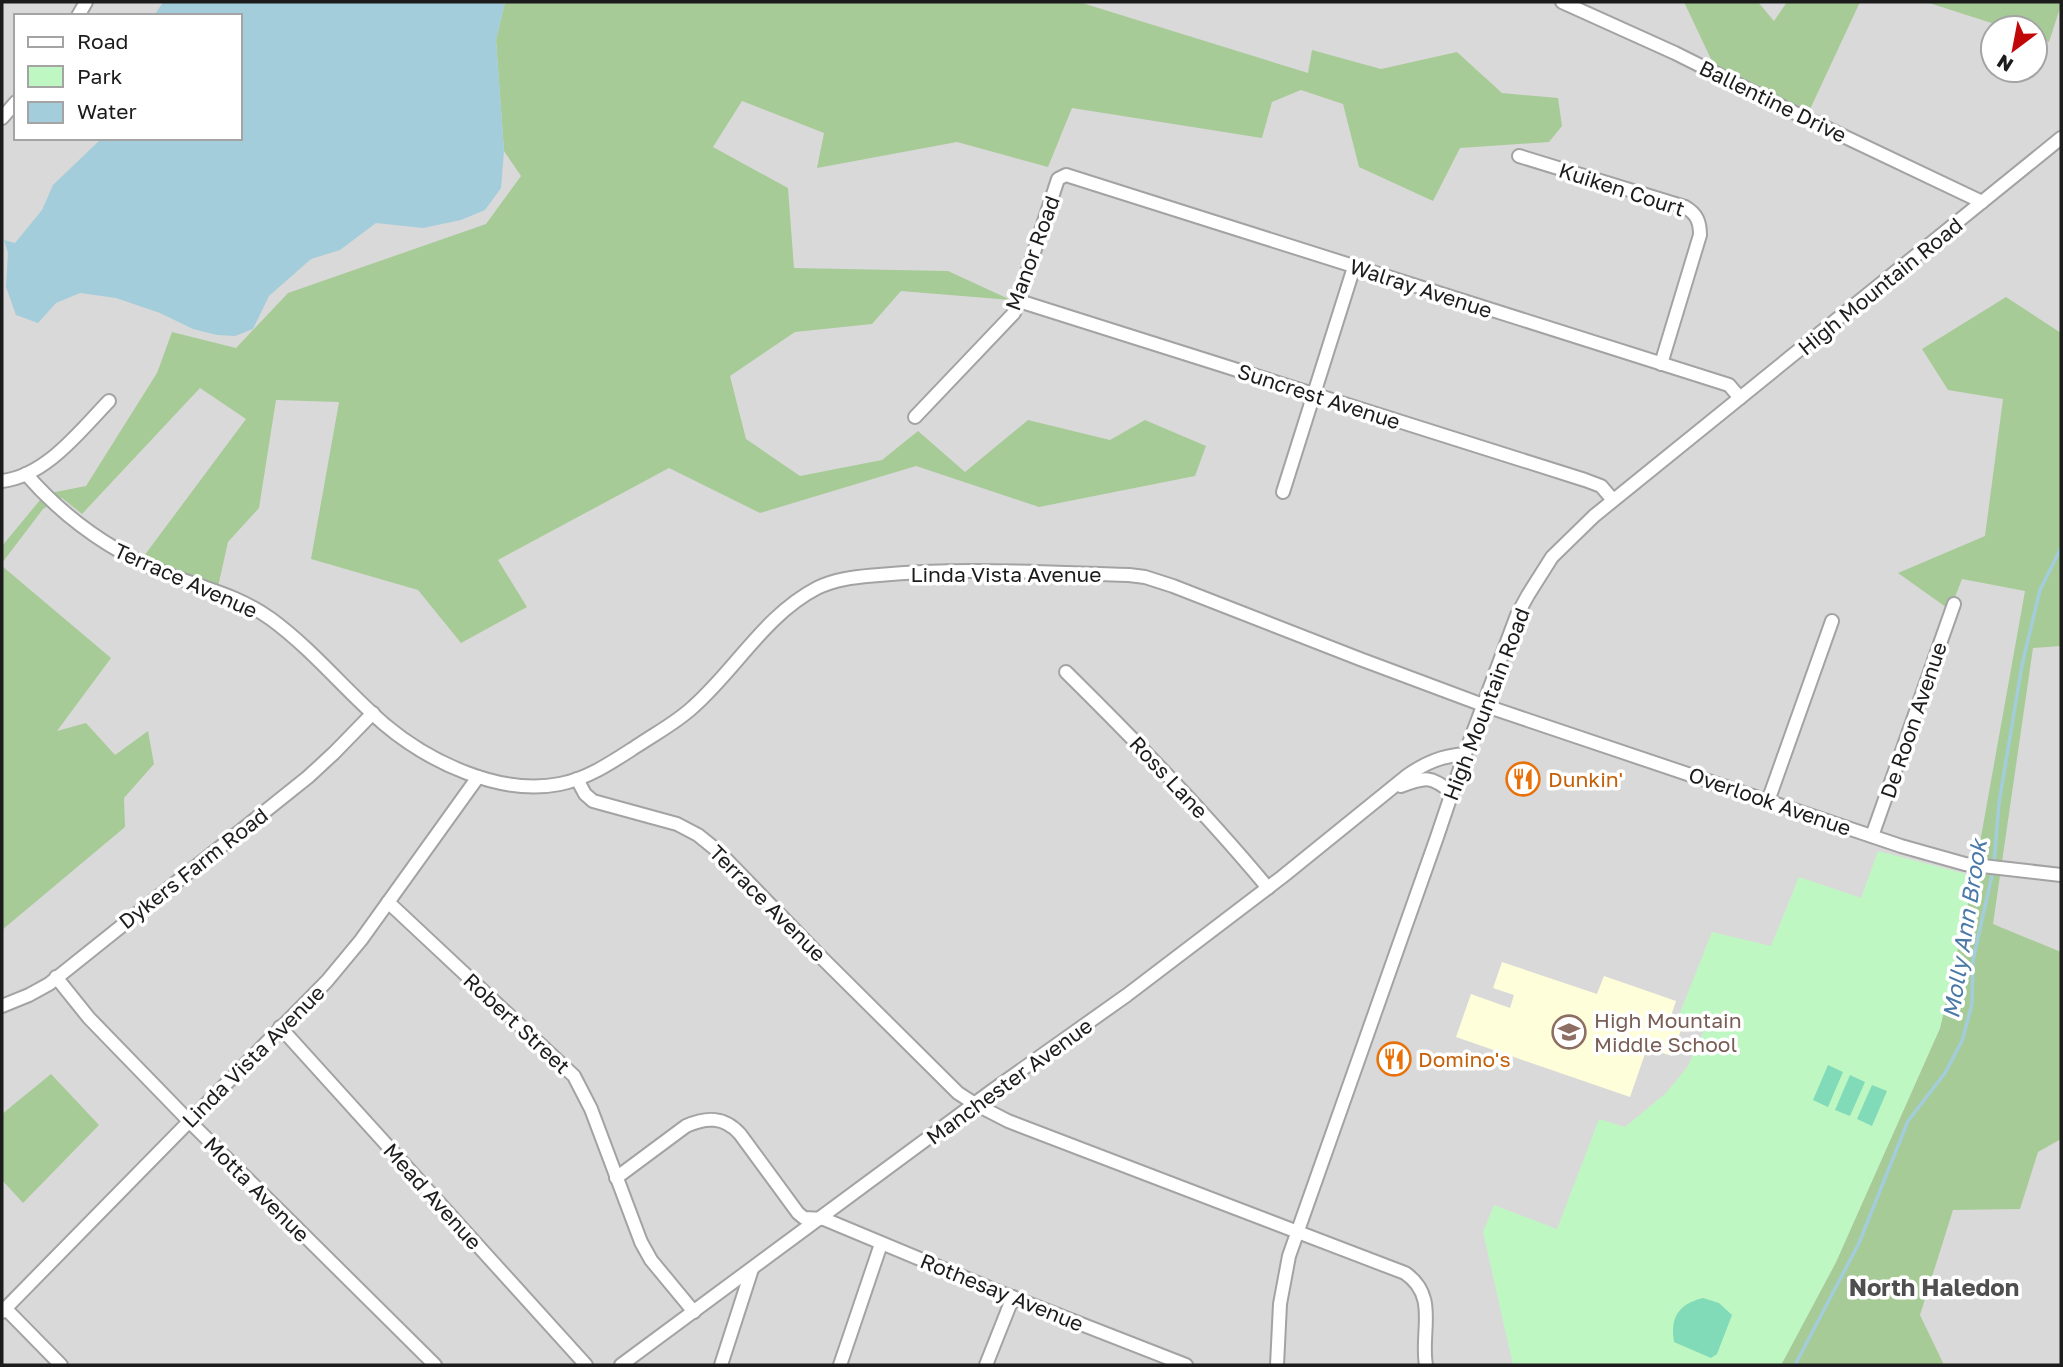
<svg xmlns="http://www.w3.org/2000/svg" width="2063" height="1367" font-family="'Golos Text',sans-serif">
  <rect width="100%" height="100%" fill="#ede9e2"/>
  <path fill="#dad9d9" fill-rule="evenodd" d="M 2,2 L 2061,2 L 2061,1365 L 2,1365 ZM 16,16 L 240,16 L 240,138 L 16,138 ZM 1993,28 L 2035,28 L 2035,70 L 1993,70 Z"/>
  <path fill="#fefeda" d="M 1502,962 L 1597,994 L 1604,976 L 1676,1001 L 1669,1022 L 1682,1027 L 1672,1056 L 1647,1048 L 1630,1097 L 1456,1037 L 1471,994 L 1510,1008 L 1514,995 L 1493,988 Z"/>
  <g fill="#a7cb97">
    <path d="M 505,2 L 1079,2 L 1308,73 L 1312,50 L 1381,69 L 1457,52 L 1502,93 L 1558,98 L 1562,126 L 1549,142 L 1460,148 L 1433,201 L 1359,167 L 1343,104 L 1301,90 L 1272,102 L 1262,138 L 1072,108 L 1048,167 L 957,142 L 817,168 L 824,133 L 742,101 L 713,147 L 788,188 L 794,268 L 948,271 L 1011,300 L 901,291 L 872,324 L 795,332 L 730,376 L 746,439 L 800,476 L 882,460 L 918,431 L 965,472 L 1028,420 L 1110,440 L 1145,420 L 1206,446 L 1195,476 L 1039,507 L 916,466 L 760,513 L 669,468 L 498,560 L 527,607 L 461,643 L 418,590 L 311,559 L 339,402 L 276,400 L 259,508 L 228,542 L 217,591 L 141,560 L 246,419 L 200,388 L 82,514 L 62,498 L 43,509 L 2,563 L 2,546 L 45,494 L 86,486 L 157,373 L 172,332 L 236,348 L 288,293 L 486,224 L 521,176 L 504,151 L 496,40 Z"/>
    <path d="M 1684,2 L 1758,2 L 1774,21 L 1787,2 L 1860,2 L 1805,120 L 1719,76 Z"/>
    <path d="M 1926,2 L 2061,2 L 2061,5 L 2049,42 L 2035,37 L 2035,28 L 2007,28 Z"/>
    <path d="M 2006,297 L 2061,333 L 2061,646 L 2033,648 L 1993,924 L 2061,952 L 2061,1139 L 2038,1152 L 2020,1209 L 1953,1210 L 1920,1315 L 1944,1365 L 1781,1365 L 1836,1262 L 1940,1028 L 1974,876 L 2025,591 L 1962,579 L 1950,610 L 1898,573 L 1985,536 L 2003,399 L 1948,390 L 1922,349 Z"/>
    <path d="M 2,566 L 111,658 L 57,731 L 86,723 L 115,755 L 148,731 L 154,764 L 124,798 L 125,827 L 2,930 Z"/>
    <path d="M 51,1074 L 99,1125 L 23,1203 L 2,1180 L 2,1114 Z"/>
  </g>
  <path fill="#bff7c3" d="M 1878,851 L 1974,876 L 1940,1028 L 1836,1262 L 1781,1365 L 1513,1365 L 1483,1232 L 1494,1205 L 1557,1229 L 1599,1119 L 1625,1127 L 1666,1093 L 1688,1066 L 1705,1028 L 1679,1015 L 1712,932 L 1771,946 L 1799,877 L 1861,898 Z"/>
  <g fill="#81dab8">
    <path d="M 1828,1065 L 1843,1072 L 1828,1107 L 1813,1100 Z"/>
    <path d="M 1850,1075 L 1865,1082 L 1850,1116 L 1835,1110 Z"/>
    <path d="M 1872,1085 L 1887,1091 L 1872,1126 L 1857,1119 Z"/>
    <path d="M 1703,1298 L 1719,1303 L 1732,1315 L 1717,1354 L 1711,1358 L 1674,1342 C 1670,1318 1678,1304 1703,1298 Z"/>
  </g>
  <path fill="#a3cdda" d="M 163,2 L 505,2 L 496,40 L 504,151 L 501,188 L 485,210 L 461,220 L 423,228 L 376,223 L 340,250 L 311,259 L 269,296 L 253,329 L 235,336 L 217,335 L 193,329 L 160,313 L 116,298 L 80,293 L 56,303 L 38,323 L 16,315 L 6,287 L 8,253 L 4,240 L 15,243 L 42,210 L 53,185 L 102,138 L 240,138 L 240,16 L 154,16 Z"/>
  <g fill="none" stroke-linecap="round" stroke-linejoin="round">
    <g stroke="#a3cdda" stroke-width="3.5">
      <path d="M 1994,863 L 1999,803 L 2022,665 L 2040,590 L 2061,548"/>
      <path d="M 1795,1365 L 1859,1243 L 1908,1121 L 1945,1073 L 1962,1041 L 1972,1004 L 1973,960 L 1993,871"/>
    </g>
    <defs>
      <g id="minor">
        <path d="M 1562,2 L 1675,53 L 1799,115 L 1982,202"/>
        <path d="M 78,16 L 86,2"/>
        <path d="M 2,118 L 16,102"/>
        <path d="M 1519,156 L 1685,207 C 1697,214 1700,222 1700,235 L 1661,364"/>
        <path d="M 1019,301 L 1585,480 L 1601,486 L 1613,500"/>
        <path d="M 915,417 L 1014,313 L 1058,179 L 1066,175 L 1729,385 L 1740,398"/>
        <path d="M 26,474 C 66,520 115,554 172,576 C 209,590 237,595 271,619 C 312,649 345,690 384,724 C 429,762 500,796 560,784 C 590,778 615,760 640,744 C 658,732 677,722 693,707 C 736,669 765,615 817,588 C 837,578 858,577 879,575 C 962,567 1046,573 1129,575 L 1145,577 L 1173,586 L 1360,659 L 1483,705 L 1901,846 L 1965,864 L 2061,875"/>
        <path d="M 2,481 C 46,476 80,431 109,401"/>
        <path d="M 1283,492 L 1354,267"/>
        <path d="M 1066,672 C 1136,741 1205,812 1268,888"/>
        <path d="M 577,779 L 585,794 L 593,801 L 677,824 L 698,835 L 719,852 L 821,957 L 958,1093 L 975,1104 L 1008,1121 L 1405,1273 C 1439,1296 1420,1332 1426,1365"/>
        <path d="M 1401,786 C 1425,777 1431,775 1452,793"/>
        <path d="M 1768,801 L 1832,621"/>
        <path d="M 1872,836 L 1954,604"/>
        <path d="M 388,902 L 574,1076 L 591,1109 L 641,1242 L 651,1260 L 694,1312"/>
        <path d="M 56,977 L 89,1018 L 189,1121 L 435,1365"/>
        <path d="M 2,1006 L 29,995 L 49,984 L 308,777 L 334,753 L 373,713"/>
        <path d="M 280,1027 L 586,1365"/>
        <path d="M 616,1178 L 686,1126 C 706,1117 724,1116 740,1134 L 798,1213 L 804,1218 L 824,1219 L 999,1292 L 1186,1365"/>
        <path d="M 5,1308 L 61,1365"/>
        <path d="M 2,1312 L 327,981 L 361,940 L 478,777"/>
        <path d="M 621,1365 L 993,1090 L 1127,995 L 1282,877 L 1408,775 C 1427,762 1442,756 1465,754"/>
        <path d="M 721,1365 L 752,1269"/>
        <path d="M 840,1365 L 881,1244"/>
        <path d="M 986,1365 L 1013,1297"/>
        <path d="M 1277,1365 L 1280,1304 L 1289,1256 L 1437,837 L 1465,754 L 1517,615 L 1528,595 L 1552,557 L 1594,516 L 2061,138"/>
      </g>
    </defs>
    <use href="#minor" stroke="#a3a3a3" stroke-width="16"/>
    <use href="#minor" stroke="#fff" stroke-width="12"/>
  </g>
  <defs>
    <symbol id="restaurant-ring" viewBox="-11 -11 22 22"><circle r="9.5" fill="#fff" stroke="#e8710a" stroke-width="1.5"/><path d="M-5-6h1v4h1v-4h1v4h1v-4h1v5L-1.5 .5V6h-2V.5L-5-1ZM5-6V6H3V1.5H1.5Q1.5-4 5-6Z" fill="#e8710a"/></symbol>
    <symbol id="school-ring" viewBox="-11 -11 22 22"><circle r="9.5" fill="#fff" stroke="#8d6e63" stroke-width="1.5"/><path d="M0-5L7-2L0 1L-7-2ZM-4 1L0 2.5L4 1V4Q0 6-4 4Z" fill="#8d6e63"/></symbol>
  </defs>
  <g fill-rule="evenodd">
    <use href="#restaurant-ring" x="1504" y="760" width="38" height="38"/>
    <use href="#school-ring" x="1550" y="1013" width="38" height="38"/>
    <use href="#restaurant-ring" x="1375" y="1040" width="38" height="38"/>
  </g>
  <g text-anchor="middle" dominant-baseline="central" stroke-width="7" stroke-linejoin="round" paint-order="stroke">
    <g font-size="21" fill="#1c1c1c" stroke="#fff">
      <text transform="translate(1773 101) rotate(26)">Ballentine Drive</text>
      <text transform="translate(1622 189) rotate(18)">Kuiken Court</text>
      <text transform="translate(1032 253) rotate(-70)">Manor Road</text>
      <text transform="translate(1880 286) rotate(-39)">High Mountain Road</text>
      <text transform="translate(1421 288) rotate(18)">Walray Avenue</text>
      <text transform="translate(1319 396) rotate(18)">Suncrest Avenue</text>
      <text x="1006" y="574">Linda Vista Avenue</text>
      <text transform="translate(186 580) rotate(24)">Terrace Avenue</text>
      <text transform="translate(1486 704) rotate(-69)">High Mountain Road</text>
      <text transform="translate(1913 720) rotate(-71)">De Roon Avenue</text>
      <text transform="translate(1169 777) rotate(47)">Ross Lane</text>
      <text transform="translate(1770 801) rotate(19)">Overlook Avenue</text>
      <text transform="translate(193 868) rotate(-38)">Dykers Farm Road</text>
      <text transform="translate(768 903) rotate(45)">Terrace Avenue</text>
      <text transform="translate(517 1023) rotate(43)">Robert Street</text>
      <text transform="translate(253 1056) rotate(-45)">Linda Vista Avenue</text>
      <text transform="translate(1009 1081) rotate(-36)">Manchester Avenue</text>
      <text transform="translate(257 1189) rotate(45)">Motta Avenue</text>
      <text transform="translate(433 1196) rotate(48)">Mead Avenue</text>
      <text transform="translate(1002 1292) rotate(22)">Rothesay Avenue</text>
    </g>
    <g font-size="21" fill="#c56008" stroke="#fff" text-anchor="start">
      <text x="1548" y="779">Dunkin'</text>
      <text x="1418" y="1059">Domino's</text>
    </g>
    <g font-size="21" fill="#785e54" stroke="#fff" text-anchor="start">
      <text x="1594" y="1020">High Mountain<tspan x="1594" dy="24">Middle School</tspan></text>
    </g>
    <g font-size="23" font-style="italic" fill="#4c7aa8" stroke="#fff">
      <text transform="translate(1964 929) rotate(-81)">Molly Ann Brook</text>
    </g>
    <g font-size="24" font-weight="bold" fill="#4f4f4f" stroke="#fff">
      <text x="1934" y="1286">North Haledon</text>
    </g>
  </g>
  <rect width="2063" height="1367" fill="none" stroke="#1c1c1c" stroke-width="7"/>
  <rect x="14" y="14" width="228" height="126" fill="#ffffff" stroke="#a4a4a4" stroke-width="2"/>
  <rect x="28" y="37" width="35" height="10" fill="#ffffff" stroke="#a4a4a4" stroke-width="2"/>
  <text x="77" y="49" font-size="21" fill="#1c1c1c">Road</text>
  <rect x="28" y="66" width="35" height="21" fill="#bff7c3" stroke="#a4a4a4" stroke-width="2"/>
  <text x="77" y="84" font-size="21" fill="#1c1c1c">Park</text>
  <rect x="28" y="102" width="35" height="21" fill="#a3cdda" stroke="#a4a4a4" stroke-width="2"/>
  <text x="77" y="119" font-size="21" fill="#1c1c1c">Water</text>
  <g transform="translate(2014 49) rotate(212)"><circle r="33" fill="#ffffff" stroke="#a4a4a4" stroke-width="2"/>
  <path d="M0-5L12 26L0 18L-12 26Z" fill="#c10707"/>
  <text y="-10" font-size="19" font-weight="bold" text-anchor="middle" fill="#1c1c1c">N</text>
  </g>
</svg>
